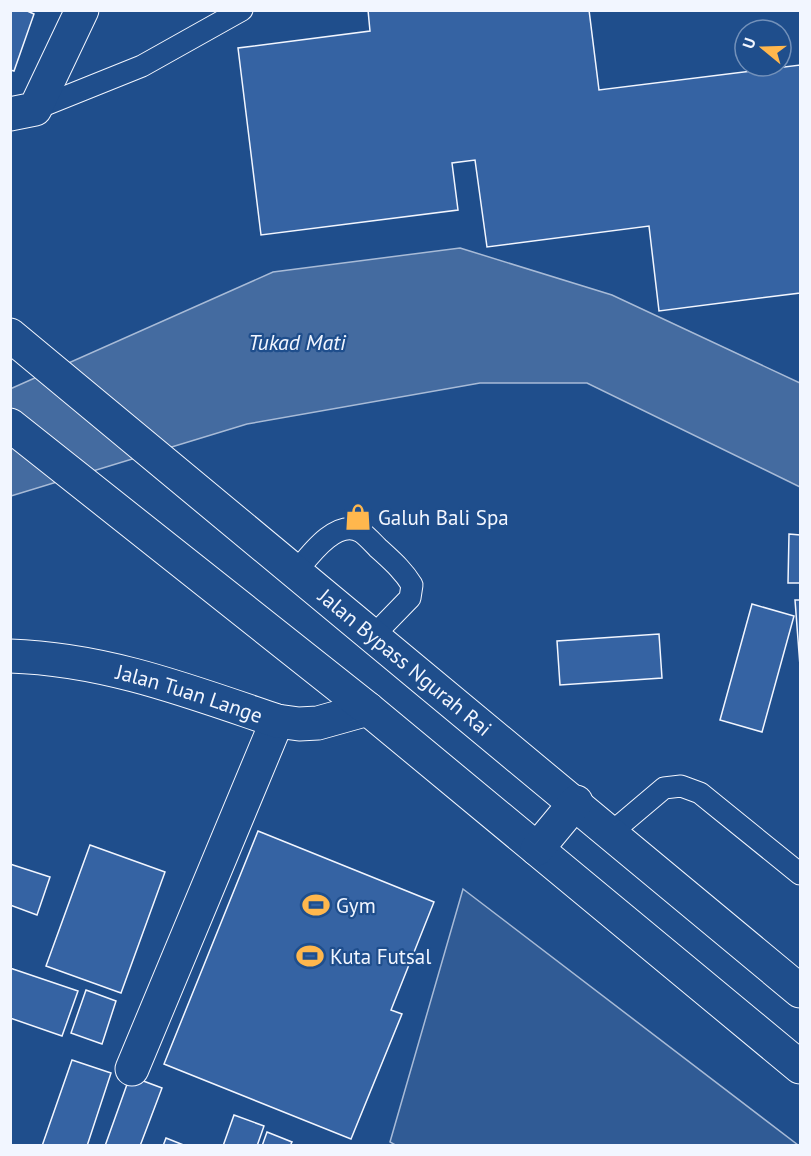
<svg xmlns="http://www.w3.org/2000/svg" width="811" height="1156" font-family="'PT Sans',sans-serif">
  <rect width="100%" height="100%" fill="#1f4e8c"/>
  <path fill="#305b95" stroke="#a8bbd7" stroke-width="1.5" d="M 463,889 L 798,1145 L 397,1146 L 390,1142 Z"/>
  <path fill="#446ba0" stroke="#a8bbd7" stroke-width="1.5" d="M 460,248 L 612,295 L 800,383 L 800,487 L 587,383 L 480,383 L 247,424 L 11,496 L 10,389 L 273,272 Z"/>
  <g fill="#3563a3" stroke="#f2f6ff" stroke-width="1.5">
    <path d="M 10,10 L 25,10 L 34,14 L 14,71 L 10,70 Z"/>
    <path d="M 368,10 L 589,10 L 599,90 L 800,65 L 800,293 L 659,311 L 649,226 L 487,247 L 475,160 L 452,163 L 458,210 L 261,235 L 238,48 L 370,31 Z"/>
    <path d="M 789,534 L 800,535 L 800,583 L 788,583 Z"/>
    <path d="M 795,600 L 800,600 L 800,666 Z"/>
    <path d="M 752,604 L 794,616 L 762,732 L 720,720 Z"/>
    <path d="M 659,634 L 662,678 L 560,685 L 557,641 Z"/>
    <path d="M 258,831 L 434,902 L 391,1010 L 402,1014 L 351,1139 L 164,1064 Z"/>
    <path d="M 90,845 L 165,872 L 121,993 L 46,966 Z"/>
    <path d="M 10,864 L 50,877 L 37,915 L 10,905 Z"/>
    <path d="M 10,968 L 78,991 L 62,1036 L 10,1018 Z"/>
    <path d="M 86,990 L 116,1001 L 102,1044 L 71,1033 Z"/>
    <path d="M 72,1060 L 111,1073 L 87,1146 L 42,1146 Z"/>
    <path d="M 130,1076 L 162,1088 L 140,1146 L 105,1146 Z"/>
    <path d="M 234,1115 L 264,1126 L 257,1146 L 223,1146 Z"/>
    <path d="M 267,1132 L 292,1142 L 290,1146 L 262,1146 Z"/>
    <path d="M 166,1138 L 186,1146 L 163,1146 Z"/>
  </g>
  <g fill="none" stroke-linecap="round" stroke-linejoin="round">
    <defs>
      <g id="lane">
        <path d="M 35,109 L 142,66 L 242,10"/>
        <path d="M 296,572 C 309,556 337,517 361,532 C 367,536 373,543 378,548 C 391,560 403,570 412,585 L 410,598 L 373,636"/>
        <path d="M 612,832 L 664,788 L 681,786 L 700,793 L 800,874"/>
      </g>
      <g id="street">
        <path d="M 10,114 L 35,109 L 82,10"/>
        <path d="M 132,1069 L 277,721"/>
      </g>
      <g id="secondary">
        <path id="s1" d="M 10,656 C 105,659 189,691 277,721 L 299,724 L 318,723 L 368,709"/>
      </g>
      <g id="highway">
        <path id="s2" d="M 10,335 C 274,553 538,771 800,991"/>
        <path d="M 10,425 L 368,709 L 800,1067"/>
        <path d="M 537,849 L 576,802"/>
      </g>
    </defs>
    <use href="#lane" stroke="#f2f6ff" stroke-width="23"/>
    <use href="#street" stroke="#f2f6ff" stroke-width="35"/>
    <use href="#secondary" stroke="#f2f6ff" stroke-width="35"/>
    <use href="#highway" stroke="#f2f6ff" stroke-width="35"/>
    <use href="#lane" stroke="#1f4e8c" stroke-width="21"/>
    <use href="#street" stroke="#1f4e8c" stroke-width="33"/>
    <use href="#secondary" stroke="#1f4e8c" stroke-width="33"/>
    <use href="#highway" stroke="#1f4e8c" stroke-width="33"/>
  </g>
  <defs>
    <symbol id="shop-bare" viewBox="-9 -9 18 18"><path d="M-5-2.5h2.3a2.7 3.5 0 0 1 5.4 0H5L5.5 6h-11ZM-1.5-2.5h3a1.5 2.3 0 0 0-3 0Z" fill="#ffb74d" stroke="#1f4e8c" stroke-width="2.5" paint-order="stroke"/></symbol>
    <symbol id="stadium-bare" viewBox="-9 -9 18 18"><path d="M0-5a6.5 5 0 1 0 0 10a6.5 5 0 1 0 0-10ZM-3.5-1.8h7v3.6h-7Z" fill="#ffb74d" stroke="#1f4e8c" stroke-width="2.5" paint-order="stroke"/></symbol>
  </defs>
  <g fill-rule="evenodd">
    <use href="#shop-bare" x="339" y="498" width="38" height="38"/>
    <use href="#stadium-bare" x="297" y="886" width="38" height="38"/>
    <use href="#stadium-bare" x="291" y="937" width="38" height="38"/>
  </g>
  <g text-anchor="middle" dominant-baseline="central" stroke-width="4.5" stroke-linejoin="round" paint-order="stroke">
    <g font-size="21" fill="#f2f6ff" stroke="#1f4e8c" text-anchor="start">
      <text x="378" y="517">Galuh Bali Spa</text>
      <text x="336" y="905">Gym</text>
      <text x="330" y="956">Kuta Futsal</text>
    </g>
    <g font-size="21" fill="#f2f6ff" stroke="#1f4e8c">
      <text stroke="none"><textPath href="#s2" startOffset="513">Jalan Bypass Ngurah Rai</textPath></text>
      <text stroke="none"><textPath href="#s1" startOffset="184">Jalan Tuan Lange</textPath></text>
    </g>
    <g font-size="22" font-style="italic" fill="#f2f6ff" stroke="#1f4e8c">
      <text x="297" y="342">Tukad Mati</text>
    </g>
  </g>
  <rect width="811" height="1156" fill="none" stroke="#f2f6ff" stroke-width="24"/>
  <g transform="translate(763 48) rotate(289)"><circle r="28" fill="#1f4e8c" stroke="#7391ba" stroke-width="1.5"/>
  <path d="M0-4.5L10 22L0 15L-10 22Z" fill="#ffb74d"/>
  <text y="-9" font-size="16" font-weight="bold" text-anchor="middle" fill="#f2f6ff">U</text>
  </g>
</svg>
